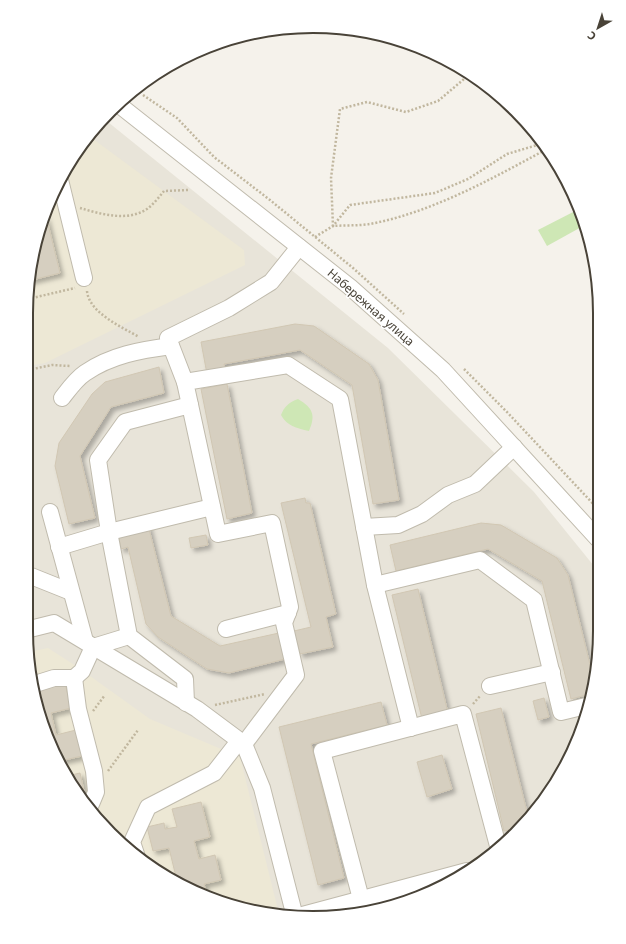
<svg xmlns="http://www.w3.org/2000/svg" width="626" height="944" font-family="'Noto Sans',sans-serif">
  <defs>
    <filter id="shadow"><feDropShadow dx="3.5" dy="3.5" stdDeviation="2" flood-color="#0004"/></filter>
  </defs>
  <rect width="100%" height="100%" fill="#f5f2eb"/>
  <path fill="#e8e4d9" d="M 103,118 L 388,348 L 534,492 L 598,571 L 598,669 L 571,758 L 529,820 L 457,879 L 387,908 L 294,917 L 203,896 L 41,723 L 26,631 L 28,275 L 55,186 L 97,124 Z"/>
  <g fill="#ede8d5">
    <path d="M 89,136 L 244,250 L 245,265 L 45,363 L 28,366 L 28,275 L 55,186 Z"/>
    <path d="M 48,648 L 76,666 L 150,719 L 240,757 L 279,914 L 203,896 L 138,859 L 74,791 L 41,723 L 29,652 Z"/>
  </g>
  <g fill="#cee7b5">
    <path d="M 579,209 L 585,225 L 547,246 L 538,230 Z"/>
    <path d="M 298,399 C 313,408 316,415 309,431 C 296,428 287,426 281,415 C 284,407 289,402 298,399 Z"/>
  </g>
  <g fill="#d6cfc0" stroke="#d1c7b3" filter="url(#shadow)">
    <path d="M 46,216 L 60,273 L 28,281 L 28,275 Z"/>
    <path d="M 295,324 L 314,326 L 369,364 L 378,380 L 399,500 L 373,504 L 352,385 L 300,350 L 224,364 L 225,369 L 207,374 L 201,342 Z"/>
    <path d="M 159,367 L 164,393 L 111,407 L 80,456 L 95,518 L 69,524 L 55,466 L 59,443 L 92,394 L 105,382 Z"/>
    <path d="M 227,384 L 252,513 L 227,519 L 201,389 Z"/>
    <path d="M 305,498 L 306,503 L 310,503 L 336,614 L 326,617 L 333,647 L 300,654 L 294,631 L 311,627 L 281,503 Z"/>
    <path d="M 481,523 L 501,525 L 557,558 L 568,575 L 594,681 L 590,694 L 571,699 L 542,581 L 488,549 L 396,571 L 390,545 Z"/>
    <path d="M 148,525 L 171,616 L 220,646 L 279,633 L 285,659 L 229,673 L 207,669 L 158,637 L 146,624 L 128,547 L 121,549 L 118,533 Z"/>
    <path d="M 206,535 L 208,545 L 191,548 L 189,538 Z"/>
    <path d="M 418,589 L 449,717 L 423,723 L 392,595 Z"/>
    <path d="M 65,683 L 71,708 L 51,713 L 56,735 L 76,730 L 82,756 L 60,761 L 48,737 L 50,737 L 44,715 L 40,716 L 36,690 Z"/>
    <path d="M 544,698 L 549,717 L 538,720 L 533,701 Z"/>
    <path d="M 381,702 L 387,725 L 311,744 L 344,878 L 318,885 L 279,727 Z"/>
    <path d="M 501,708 L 529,820 L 520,828 L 504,831 L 476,714 Z"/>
    <path d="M 442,755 L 452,789 L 427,797 L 417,762 Z"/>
    <path d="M 80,773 L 86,800 L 84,800 L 74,791 L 67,776 Z"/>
    <path d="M 201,802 L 210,837 L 194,841 L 199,859 L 215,855 L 221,880 L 204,884 L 207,897 L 203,896 L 172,878 L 176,877 L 169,848 L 153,851 L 147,827 L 164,823 L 165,829 L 177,827 L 172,809 Z"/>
    <path d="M 411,899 L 387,908 L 362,911 Z"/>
  </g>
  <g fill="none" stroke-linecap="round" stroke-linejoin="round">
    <defs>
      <g id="minor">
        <path d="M 118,104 L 350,287 L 443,370 L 598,539"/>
        <path d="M 60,180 L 84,278"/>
        <path d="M 185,382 L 168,338 L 229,308 L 271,282 L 299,247"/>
        <path d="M 62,398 C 69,389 76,379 85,373 C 111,355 141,350 171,346"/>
        <path d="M 190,405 L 185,382 L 288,365 L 340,399 L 375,585 L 411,728"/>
        <path d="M 50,512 L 85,641"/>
        <path d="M 364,527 L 398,525 L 422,514 L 448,495 L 475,484 L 514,447"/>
        <path d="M 59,547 L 109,532 L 212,507"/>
        <path d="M 26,574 L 71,592"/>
        <path d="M 375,585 L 480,560 L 534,600 L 561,712 L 586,706"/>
        <path d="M 226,629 L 288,613"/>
        <path d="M 26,630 L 54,623 L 197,709 L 244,744 L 262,788 L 295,917"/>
        <path d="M 74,678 L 78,709 L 94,771 L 96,792 L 91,804 L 88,805"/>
        <path d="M 35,684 L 54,678 L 74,678 L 82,671 L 93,647 L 129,636"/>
        <path d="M 490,686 L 552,672"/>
        <path d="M 186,703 L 185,679 L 129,636 L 109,532 L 98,460 L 125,422 L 190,405 L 218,534 L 272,523 L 290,607 L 284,623 L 296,675 L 244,744"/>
        <path d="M 137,857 L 132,842 L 148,807 L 214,773 L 239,741"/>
        <path d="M 361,899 L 322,751 L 463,714 L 498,846"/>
        <path d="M 295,917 L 467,871"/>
      </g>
    </defs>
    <use href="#minor" stroke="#c0bbad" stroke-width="18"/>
    <g stroke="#c1b79f" stroke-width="2.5" stroke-dasharray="2 2" stroke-linecap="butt">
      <path d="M 470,74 L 438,101 L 406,112 L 367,102 L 340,109 L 331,178 L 333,226 C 345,225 358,226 370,224 C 433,212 491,179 547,149"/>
      <path d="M 143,95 L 177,118 L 214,157 L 270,200 L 353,268 L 404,314"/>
      <path d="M 80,208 C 101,214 127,222 147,209 C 153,205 159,197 164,191 L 188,190"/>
      <path d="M 315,237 L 333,226 L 350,205 L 435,193 L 468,179 L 507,154 L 544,143"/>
      <path d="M 87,291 C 89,313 122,327 139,337"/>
      <path d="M 28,299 L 75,288"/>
      <path d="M 464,369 L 507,412 L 598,509"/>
      <path d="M 28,370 L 52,365 L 70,366"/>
      <path d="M 473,704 L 480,696"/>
      <path d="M 215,705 L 265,694"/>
      <path d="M 93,711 L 105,695"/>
      <path d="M 108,771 L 138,730"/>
    </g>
    <use href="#minor" stroke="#fff" stroke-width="16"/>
  </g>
  <g text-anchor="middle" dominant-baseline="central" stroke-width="3" stroke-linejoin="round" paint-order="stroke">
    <g font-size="12" fill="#494338" stroke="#fff">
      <text transform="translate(371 307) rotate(41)">Набережная улица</text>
    </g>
  </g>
  <path d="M0 0H626V944H0ZM313 33H313A280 280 0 0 1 593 313V631A280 280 0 0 1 313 911H313A280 280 0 0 1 33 631V313A280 280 0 0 1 313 33Z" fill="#fff" fill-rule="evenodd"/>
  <path fill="none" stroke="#494338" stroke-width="2" d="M313 33H313A280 280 0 0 1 593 313V631A280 280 0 0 1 313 911H313A280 280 0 0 1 33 631V313A280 280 0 0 1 313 33Z"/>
  <g transform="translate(598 28) rotate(219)" stroke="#ffffff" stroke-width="3" paint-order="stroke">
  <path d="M0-3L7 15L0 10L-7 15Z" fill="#494338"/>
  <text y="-6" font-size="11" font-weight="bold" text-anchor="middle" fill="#494338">С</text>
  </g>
</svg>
